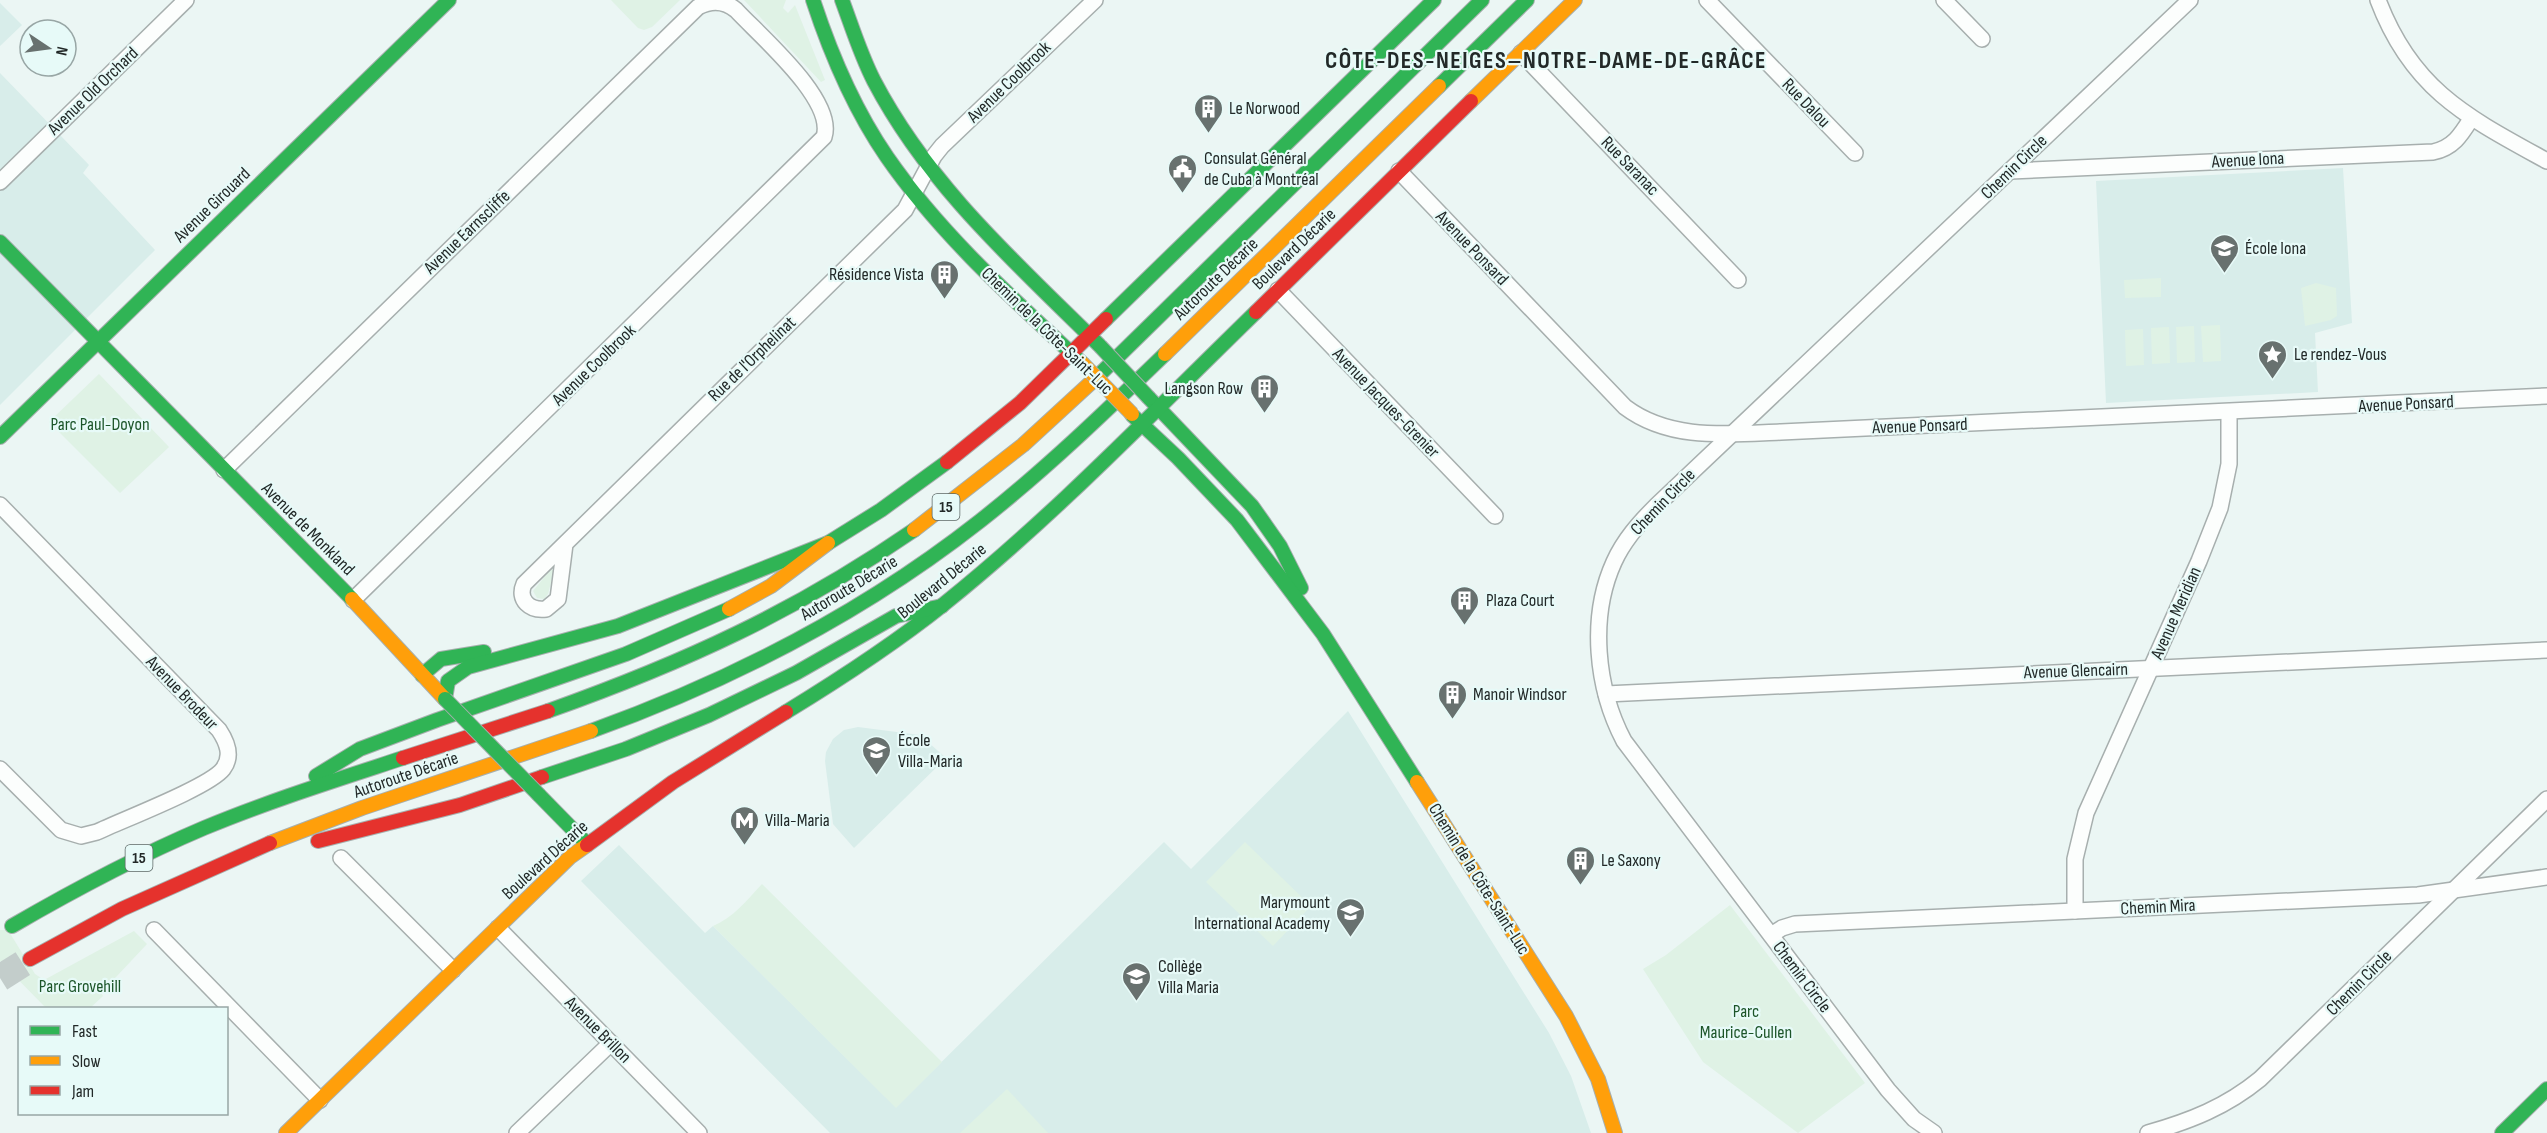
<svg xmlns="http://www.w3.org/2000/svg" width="2547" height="1133" font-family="'Sofia Sans Condensed',sans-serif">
  <rect width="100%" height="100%" fill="#ebf6f4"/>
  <g fill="#d8edea">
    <path d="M 0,3 L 22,25 L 0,46 Z"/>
    <path d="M 0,73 L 89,165 L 83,173 L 155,250 L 0,405 Z"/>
    <path d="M 2343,168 L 2352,323 L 2315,333 L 2318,392 L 2106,403 L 2096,181 Z"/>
    <path d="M 1348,711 L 1549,1033 L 1571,1076 L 1591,1133 L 830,1133 L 581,881 L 619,845 L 705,933 L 713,926 L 896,1107 L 1164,842 L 1191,869 Z"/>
    <path d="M 858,727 L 920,735 L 946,758 L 854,848 L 833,824 L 825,761 L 826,752 L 833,739 L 844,730 Z"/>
  </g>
  <g fill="#dff2e5">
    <path d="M 611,0 L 680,0 L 652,27 L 644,30 L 638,28 Z"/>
    <path d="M 744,0 L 786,0 L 783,8 L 788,13 L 795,5 L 825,80 L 821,82 Z"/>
    <path d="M 2161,278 L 2161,297 L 2125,298 L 2124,280 Z"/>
    <path d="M 2316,283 L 2336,288 L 2337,316 L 2331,320 L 2305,326 L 2301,288 Z"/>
    <path d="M 2220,325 L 2221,361 L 2203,362 L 2201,326 Z"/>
    <path d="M 2194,326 L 2195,362 L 2177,363 L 2176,327 Z"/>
    <path d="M 2169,327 L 2170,363 L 2152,364 L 2151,328 Z"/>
    <path d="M 2143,329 L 2144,365 L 2126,366 L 2125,330 Z"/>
    <path d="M 99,374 L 169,447 L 120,493 L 49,422 Z"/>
    <path d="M 551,569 L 554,571 L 548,594 L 544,599 L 537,598 L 533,591 Z"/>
    <path d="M 1245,842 L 1311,906 L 1273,946 L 1206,882 Z"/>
    <path d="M 762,884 L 942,1062 L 896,1108 L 713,926 C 733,918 747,900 762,884 Z"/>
    <path d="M 1730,905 L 1865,1083 L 1798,1133 L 1703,1062 L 1643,969 L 1666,955 Z"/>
    <path d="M 0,930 L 8,930 L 35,974 L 44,980 L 134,931 L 147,944 L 101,993 L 103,996 L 90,1008 L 46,1008 L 0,961 Z"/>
    <path d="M 1007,1089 L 1048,1133 L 960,1133 Z"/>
  </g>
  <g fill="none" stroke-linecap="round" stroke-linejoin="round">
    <path stroke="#c3cdcb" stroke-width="27" stroke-dasharray="27 14" stroke-linecap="butt" d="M 0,978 L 30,959"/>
    <defs>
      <g id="street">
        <path d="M 1707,0 L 1855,153"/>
        <path d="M 1944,0 L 1982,39"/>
        <path d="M 2378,0 C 2412,90 2467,117 2547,161"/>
        <path d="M 1521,53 L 1738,280"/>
        <path d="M 1399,171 L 1625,407 C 1670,441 1728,434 1781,432 L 2547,396"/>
        <path d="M 2010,171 L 2433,152 C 2453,148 2461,135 2471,119"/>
        <path d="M 0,182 L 186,0"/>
        <path d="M 1278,290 L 1495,516"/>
        <path d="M 224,470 L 698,7 C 711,0 724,0 736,10 C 760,36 836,100 824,137 L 353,600"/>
        <path d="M 0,505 L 219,730 C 227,742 233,756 223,769 C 209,787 122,820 97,832 L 81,836 L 61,830 L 0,769"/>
        <path d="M 565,544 L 558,599 L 546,609 C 530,611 517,600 524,584 L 905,210 L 934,156 L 942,146 L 1095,0"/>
        <path d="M 1606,694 L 2547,650"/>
        <path d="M 341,858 L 453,970"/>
        <path d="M 2075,911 L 2075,859 L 2086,813 L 2199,561 L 2220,508 L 2229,464 L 2229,412"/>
        <path d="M 498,928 L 699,1133"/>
        <path d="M 154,930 L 320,1100"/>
        <path d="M 1771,935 L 1782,928 L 1795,924 L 2418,895 L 2547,877"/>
        <path d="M 517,1133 L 611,1043"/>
        <path d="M 1934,1133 L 1914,1119 L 1888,1090 L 1624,741 C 1596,688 1589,617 1614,562 C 1624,540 1639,523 1656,506 L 2190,0"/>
        <path d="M 2148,1133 C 2190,1121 2226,1107 2260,1079 L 2547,799"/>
      </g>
      <g id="fast">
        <path d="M 813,0 C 831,55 854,109 887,157 C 941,235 1013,299 1082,363"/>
        <path d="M 842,0 C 852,27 861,56 874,81 C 929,186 1016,263 1099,345"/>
        <path d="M 1439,86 L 1527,0"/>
        <path d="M 0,242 L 352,599"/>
        <path d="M 1106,319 L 1434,0"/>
        <path d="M 1097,377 L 1482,0"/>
        <path d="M 1149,398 L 1252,506 L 1280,546 L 1301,588"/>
        <path d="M 1132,415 L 1178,458 L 1237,520 L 1323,634 L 1417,782"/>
        <path d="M 0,437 L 449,0"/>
        <path d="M 422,675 L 441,659 L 484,652"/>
        <path d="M 445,699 L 448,681 L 468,667 L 618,626 L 828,543 L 881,510 L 947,462"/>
        <path d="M 548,711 C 683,663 795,612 914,530"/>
        <path d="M 786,712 C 840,679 894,644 944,604 C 1055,515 1154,411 1256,312"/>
        <path d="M 591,731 C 730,681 863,613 980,521 C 1045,470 1105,412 1165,354"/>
        <path d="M 316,776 L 360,749 L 437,720 L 626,654 L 729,609"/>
        <path d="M 542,777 L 626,749 L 709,715 L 796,673 L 896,616 L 942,606"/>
        <path d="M 539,795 L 587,844"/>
        <path d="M 12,926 C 74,890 138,856 204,828 C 269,801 336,780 403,758"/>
        <path d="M 2502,1133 L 2547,1089"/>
      </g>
      <g id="slow">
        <path d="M 1471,101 L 1575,0"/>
        <path d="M 1165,354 L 1439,86"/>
        <path d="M 914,530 L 1023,445 L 1097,377"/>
        <path d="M 352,599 L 445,699"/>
        <path d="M 729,609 L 771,586 L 828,543"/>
        <path d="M 1417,782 L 1566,1016 L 1598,1079 L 1615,1133"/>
        <path d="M 270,843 L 362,808 L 591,731"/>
        <path d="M 286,1133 L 570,857 L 587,845"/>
      </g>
      <g id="jam">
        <path d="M 1256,312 L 1471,101"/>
        <path d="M 947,462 L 1020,403 L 1106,319"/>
        <path d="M 403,758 L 548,711"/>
        <path d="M 318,841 L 460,805 L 542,777"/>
        <path d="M 587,845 L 673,782 L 786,712"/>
        <path d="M 30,959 L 122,909 L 270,843"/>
      </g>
    </defs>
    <use href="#street" stroke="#a7afae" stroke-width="18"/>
    <use href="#fast" stroke="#a7afae" stroke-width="16"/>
    <use href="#slow" stroke="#a7afae" stroke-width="16"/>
    <use href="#jam" stroke="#a7afae" stroke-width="16"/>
    <use href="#street" stroke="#fcfefd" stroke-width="15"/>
    <use href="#fast" stroke="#30b455" stroke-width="14"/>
    <use href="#slow" stroke="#ff9f0a" stroke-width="14"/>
    <use href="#jam" stroke="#e5322d" stroke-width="14"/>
    <defs>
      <g id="fast-bridge">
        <path d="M 1100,346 L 1149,398"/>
        <path d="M 445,699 L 539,795"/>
      </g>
      <path id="slow-bridge" d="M 1082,363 L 1132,414"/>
    </defs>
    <use href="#fast-bridge" stroke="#a7afae" stroke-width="16" stroke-linecap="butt"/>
    <use href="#slow-bridge" stroke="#a7afae" stroke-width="16" stroke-linecap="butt"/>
    <use href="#fast-bridge" stroke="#30b455" stroke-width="14"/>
    <use href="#slow-bridge" stroke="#ff9f0a" stroke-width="14"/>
  </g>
  <defs>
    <symbol id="building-pin" viewBox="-11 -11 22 30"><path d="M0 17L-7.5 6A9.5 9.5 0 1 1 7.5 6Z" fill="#68716f" stroke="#e7faf8"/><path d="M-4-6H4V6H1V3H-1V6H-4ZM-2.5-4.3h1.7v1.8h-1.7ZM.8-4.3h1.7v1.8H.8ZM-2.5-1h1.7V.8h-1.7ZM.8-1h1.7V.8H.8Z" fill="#fff"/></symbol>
    <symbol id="civic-pin" viewBox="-11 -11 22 30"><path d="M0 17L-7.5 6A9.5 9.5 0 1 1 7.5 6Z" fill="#68716f" stroke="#e7faf8"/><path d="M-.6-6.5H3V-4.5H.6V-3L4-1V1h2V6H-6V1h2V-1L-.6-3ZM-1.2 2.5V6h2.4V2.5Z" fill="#fff"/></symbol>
    <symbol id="school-pin" viewBox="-11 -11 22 30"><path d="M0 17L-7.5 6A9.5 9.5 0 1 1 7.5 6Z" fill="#68716f" stroke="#e7faf8"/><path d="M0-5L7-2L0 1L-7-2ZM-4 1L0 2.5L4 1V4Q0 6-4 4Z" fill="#fff"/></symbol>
    <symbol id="sight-pin" viewBox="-11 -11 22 30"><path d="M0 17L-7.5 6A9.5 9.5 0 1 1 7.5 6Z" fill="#68716f" stroke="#e7faf8"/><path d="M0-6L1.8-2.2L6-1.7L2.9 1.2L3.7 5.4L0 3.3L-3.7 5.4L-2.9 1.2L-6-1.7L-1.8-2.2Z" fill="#fff"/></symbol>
    <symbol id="metro-pin" viewBox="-11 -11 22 30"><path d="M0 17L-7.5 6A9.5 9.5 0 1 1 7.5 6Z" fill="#68716f" stroke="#e7faf8"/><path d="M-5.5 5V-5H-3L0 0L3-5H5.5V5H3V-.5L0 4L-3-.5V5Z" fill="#fff"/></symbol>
  </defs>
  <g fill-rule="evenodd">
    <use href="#building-pin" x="1192" y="92" width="33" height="45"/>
    <use href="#civic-pin" x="1166" y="152" width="33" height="45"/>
    <use href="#school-pin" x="2208" y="232" width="33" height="45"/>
    <use href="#building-pin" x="928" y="258" width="33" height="45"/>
    <use href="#sight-pin" x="2256" y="338" width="33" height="45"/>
    <use href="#building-pin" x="1248" y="372" width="33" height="45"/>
    <use href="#building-pin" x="1448" y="584" width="33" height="45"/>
    <use href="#building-pin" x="1436" y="678" width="33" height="45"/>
    <use href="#school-pin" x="860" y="734" width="33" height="45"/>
    <use href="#metro-pin" x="728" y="804" width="33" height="45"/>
    <use href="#building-pin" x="1564" y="844" width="33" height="45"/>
    <use href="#school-pin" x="1334" y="896" width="33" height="45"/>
    <use href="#school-pin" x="1120" y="960" width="33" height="45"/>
  </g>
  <g text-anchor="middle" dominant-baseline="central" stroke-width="4.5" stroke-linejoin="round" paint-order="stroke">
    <g fill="#e7faf8" stroke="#5d6866" stroke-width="1.5">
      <rect x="932.5" y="494" width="27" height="26" rx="4.5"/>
      <rect x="125.5" y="845" width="27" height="26" rx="4.5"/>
    </g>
    <g font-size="16" font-weight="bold" fill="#222928">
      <text x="946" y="507">15</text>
      <text x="139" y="858">15</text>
    </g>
    <g font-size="18" fill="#222928" stroke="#e7faf8">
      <text transform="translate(1009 82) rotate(-44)">Avenue Coolbrook</text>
      <text transform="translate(93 91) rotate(-44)">Avenue Old Orchard</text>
      <text transform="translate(1806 103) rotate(46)">Rue Dalou</text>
      <text transform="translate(2248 160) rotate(-3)">Avenue Iona</text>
      <text transform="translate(1630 166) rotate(46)">Rue Saranac</text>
      <text transform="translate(2014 167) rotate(-44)">Chemin Circle</text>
      <text transform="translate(212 205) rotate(-44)">Avenue Girouard</text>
      <text transform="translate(467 232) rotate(-44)">Avenue Earnscliffe</text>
      <text transform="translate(1472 248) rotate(46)">Avenue Ponsard</text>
      <text transform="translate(1294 249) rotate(-44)">Boulevard Décarie</text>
      <text transform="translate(1216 279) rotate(-44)">Autoroute Décarie</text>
      <text transform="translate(1047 331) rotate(44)">Chemin de la Côte-Saint-Luc</text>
      <text transform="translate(752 359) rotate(-44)">Rue de l'Orphelinat</text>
      <text transform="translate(594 365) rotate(-44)">Avenue Coolbrook</text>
      <text transform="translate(1386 403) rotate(46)">Avenue Jacques-Grenier</text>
      <text transform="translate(2406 404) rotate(-3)">Avenue Ponsard</text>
      <text transform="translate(1920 426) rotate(-2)">Avenue Ponsard</text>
      <text transform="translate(1663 502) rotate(-46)">Chemin Circle</text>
      <text transform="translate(308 529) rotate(45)">Avenue de Monkland</text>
      <text transform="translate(942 581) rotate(-39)">Boulevard Décarie</text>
      <text transform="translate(849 588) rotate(-31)">Autoroute Décarie</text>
      <text transform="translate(2176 613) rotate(-66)">Avenue Meridian</text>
      <text transform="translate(2076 671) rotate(-2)">Avenue Glencairn</text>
      <text transform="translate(182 693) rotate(46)">Avenue Brodeur</text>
      <text transform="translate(406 775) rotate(-19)">Autoroute Décarie</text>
      <text transform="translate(545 860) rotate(-42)">Boulevard Décarie</text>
      <text transform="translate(1479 879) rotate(58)">Chemin de la Côte-Saint-Luc</text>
      <text transform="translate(2158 907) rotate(-3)">Chemin Mira</text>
      <text transform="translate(1802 977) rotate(53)">Chemin Circle</text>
      <text transform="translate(2359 983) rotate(-45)">Chemin Circle</text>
      <text transform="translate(598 1030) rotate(45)">Avenue Brillon</text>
    </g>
    <g font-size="18" fill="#222928" stroke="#e7faf8" text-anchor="start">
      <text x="1229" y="108">Le Norwood</text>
      <text x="1204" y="158">Consulat Général<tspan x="1204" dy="21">de Cuba à Montréal</tspan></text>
      <text x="2245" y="248">École Iona</text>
      <text x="924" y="274" text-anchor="end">Résidence Vista</text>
      <text x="2294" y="354">Le rendez-Vous</text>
      <text x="1243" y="388" text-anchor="end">Langson Row</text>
      <text x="1486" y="600">Plaza Court</text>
      <text x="1473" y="694">Manoir Windsor</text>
      <text x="898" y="740">École<tspan x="898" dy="21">Villa-Maria</tspan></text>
      <text x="765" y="820">Villa-Maria</text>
      <text x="1601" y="860">Le Saxony</text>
      <text x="1330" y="902" text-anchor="end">Marymount<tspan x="1330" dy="21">International Academy</tspan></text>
      <text x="1158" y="966">Collège<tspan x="1158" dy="21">Villa Maria</tspan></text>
    </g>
    <g font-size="18" fill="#1c5529" stroke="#e7faf8">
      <text x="100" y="424">Parc Paul-Doyon</text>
      <text x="80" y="986">Parc Grovehill</text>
      <text x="1746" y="1011">Parc<tspan x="1746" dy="21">Maurice-Cullen</tspan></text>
    </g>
    <g font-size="24" font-weight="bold" letter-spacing="1.5" fill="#222928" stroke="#e7faf8">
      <text x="1546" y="60">CÔTE-DES-NEIGES–NOTRE-DAME-DE-GRÂCE</text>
    </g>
  </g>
  <rect x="18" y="1007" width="210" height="108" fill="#e7faf8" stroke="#98a6a5" stroke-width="1.5"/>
  <rect x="30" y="1026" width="30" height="9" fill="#30b455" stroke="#98a6a5" stroke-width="1.5"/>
  <text x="72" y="1037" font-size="18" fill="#222928">Fast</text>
  <rect x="30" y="1056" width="30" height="9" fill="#ff9f0a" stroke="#98a6a5" stroke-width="1.5"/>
  <text x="72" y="1067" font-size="18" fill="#222928">Slow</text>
  <rect x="30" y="1086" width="30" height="9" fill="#e5322d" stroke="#98a6a5" stroke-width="1.5"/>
  <text x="72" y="1097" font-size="18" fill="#222928">Jam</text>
  <g transform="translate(48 48) rotate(103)"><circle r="28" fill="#e7faf8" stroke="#98a6a5" stroke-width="1.5"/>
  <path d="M0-4.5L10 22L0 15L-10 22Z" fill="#68716f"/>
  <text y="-9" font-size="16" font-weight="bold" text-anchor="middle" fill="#222928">N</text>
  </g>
</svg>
